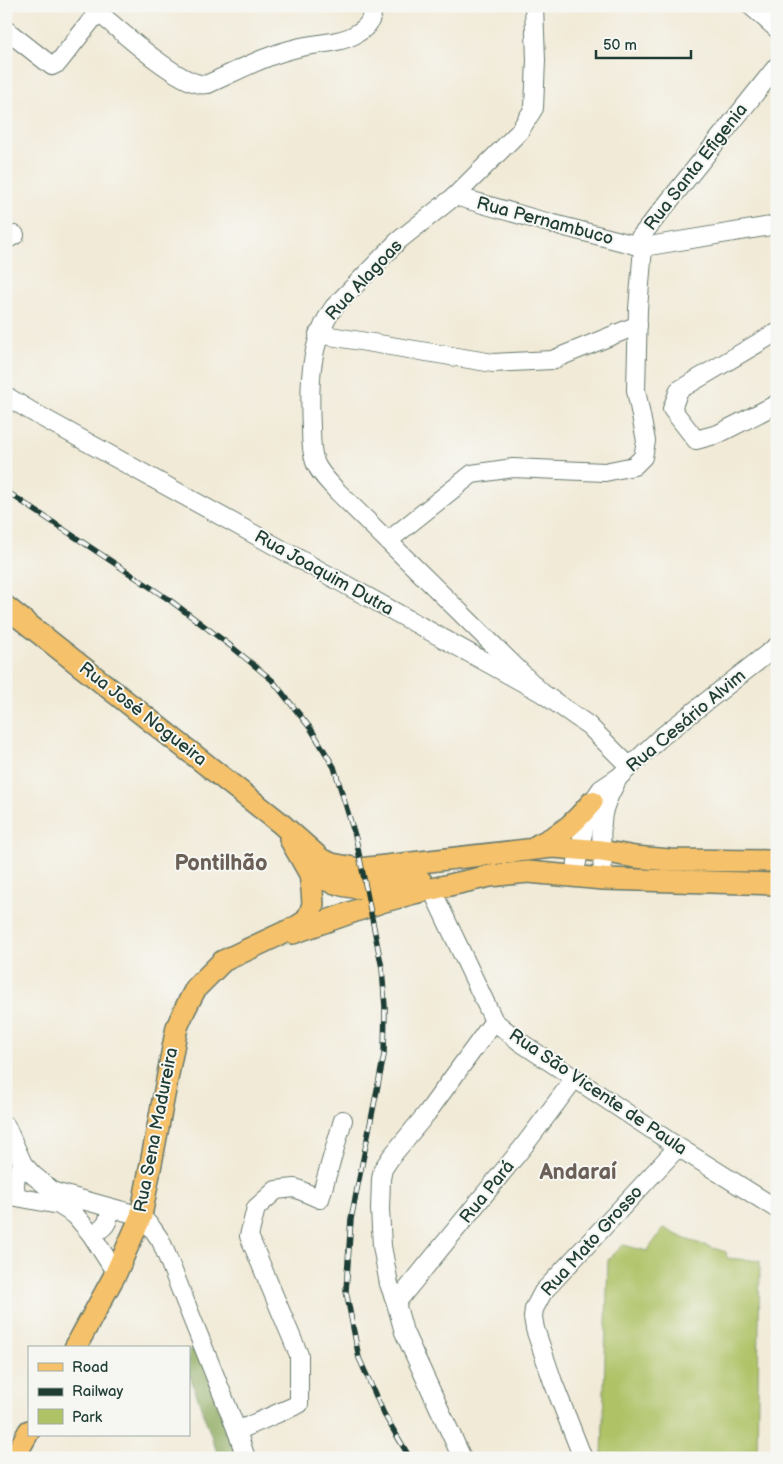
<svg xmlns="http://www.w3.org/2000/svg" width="783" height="1464" font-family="'Balsamiq Sans',sans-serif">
  <rect width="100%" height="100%" fill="#f6f6f2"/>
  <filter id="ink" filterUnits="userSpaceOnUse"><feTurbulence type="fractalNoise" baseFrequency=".02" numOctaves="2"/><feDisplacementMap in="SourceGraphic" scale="10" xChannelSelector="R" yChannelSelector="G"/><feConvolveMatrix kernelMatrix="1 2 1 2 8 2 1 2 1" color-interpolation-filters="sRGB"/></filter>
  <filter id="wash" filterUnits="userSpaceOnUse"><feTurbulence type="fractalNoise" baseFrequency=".0096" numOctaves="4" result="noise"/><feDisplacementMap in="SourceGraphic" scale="20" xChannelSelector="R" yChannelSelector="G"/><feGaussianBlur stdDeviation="1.12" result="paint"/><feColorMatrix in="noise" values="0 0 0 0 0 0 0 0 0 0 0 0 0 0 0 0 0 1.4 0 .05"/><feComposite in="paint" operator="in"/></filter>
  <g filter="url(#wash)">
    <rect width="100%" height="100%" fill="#f1ead7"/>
    <path fill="#afc266" stroke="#67804d" d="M 664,1228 L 685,1239 L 726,1252 L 727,1258 L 760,1261 L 757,1458 L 604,1458 L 602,1455 L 608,1260 L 623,1245 L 647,1251 Z"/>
    <path fill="#8ba85b" stroke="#557248" d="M 189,1349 L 199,1352 L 238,1458 L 219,1458 L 189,1373 Z"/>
  </g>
  <g filter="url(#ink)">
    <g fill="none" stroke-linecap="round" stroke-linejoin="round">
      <defs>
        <g id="minor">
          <path d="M 91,6 C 114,25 173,80 200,84 C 203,85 206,84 208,84 C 237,71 266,55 297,48 C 316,43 339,44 356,34 C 370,26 371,20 374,6"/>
          <path d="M 534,6 L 536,60 L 534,108 L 519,132 L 455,196 L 398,241 L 334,307 C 309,342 309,386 311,428 C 311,439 311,451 315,462 C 319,473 330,483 338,492 L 542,693"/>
          <path d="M 751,6 L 777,29"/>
          <path d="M 6,30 L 52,66 L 58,63 L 98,12"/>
          <path d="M 455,196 L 542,221 L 643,247 L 777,225"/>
          <path d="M 6,240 L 15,235"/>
          <path d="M 634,245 L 777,66"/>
          <path d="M 777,333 L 770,336 L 679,390 L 672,409 L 696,440 L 718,434 L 777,404"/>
          <path d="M 318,334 L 493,363 L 552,360 L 638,325"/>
          <path d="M 6,396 L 36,414 L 542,693 L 588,725 L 629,766"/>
          <path d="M 388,541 L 472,474 L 513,468 L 605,472 L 634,466 L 643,457 L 646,441 L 636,390 L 638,309 L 643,247"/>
          <path d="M 574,876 L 586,819 L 592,802 L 601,789 L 619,777 L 660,738 L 777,646"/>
          <path d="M 603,879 C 603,858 599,835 603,814 C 605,801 613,789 618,778"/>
          <path d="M 431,888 L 494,1021 L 520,1042 L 678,1147 L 777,1209"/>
          <path d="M 6,1126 L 23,1164 L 33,1175 L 54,1192 L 141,1216 L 152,1228 L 161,1241 L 237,1431 L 246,1458"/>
          <path d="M 6,1195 L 59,1205 L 75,1215 L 91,1234 L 116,1273"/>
          <path d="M 17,1197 C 13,1184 15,1175 23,1164"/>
          <path d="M 91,1234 C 105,1229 109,1223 110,1208"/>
          <path d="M 396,1303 L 523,1147 L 575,1078"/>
          <path d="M 237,1431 L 299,1404 L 299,1355 L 249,1236 L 256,1208 L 276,1190 L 295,1188 L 320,1199 L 343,1120"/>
          <path d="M 462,1458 L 404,1332 L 396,1303 L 389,1284 L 382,1246 L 380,1209 L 381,1179 L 383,1169 L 391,1157 L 427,1113 L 494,1021"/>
          <path d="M 583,1458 L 553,1382 L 535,1329 L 533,1317 L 534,1309 L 543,1292 L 678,1147"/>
        </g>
        <g id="major">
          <path d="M 6,607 L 279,822 L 322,860 L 332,864 L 359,869 L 553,847 L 602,851 L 635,857 L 670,860 L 777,861"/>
          <path d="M 538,845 C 564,833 574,823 592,802"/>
          <path d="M 310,874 C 334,883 349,890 375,887 C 390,885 405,877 421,881"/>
          <path d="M 293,933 L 381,902 L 414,893 L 490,876 L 528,872 L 603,879 L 777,884"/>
          <path d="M 75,1348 L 116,1273 L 141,1216 L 177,1027 L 185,1009 L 196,988 L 223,961 L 298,926 L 306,921 L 310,913 L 313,904 L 312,890 L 310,874 L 290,839"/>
          <path d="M 14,1458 L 29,1431"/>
        </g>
      </defs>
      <use href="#minor" stroke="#687a6d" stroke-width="20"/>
      <use href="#major" stroke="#687a6d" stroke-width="24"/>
      <use href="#minor" stroke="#fff" stroke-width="18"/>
      <use href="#major" stroke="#f5c16b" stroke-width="21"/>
      <defs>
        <path id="rail" d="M 6,491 L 171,601 L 232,647 L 272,680 L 311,729 L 334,767 L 356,839 L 382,968 L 385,1007 L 384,1055 L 351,1219 L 346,1291 L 359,1358 L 384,1414 L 410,1458"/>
      </defs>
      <use href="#rail" stroke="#1f3d34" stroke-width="5.5"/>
      <use href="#rail" stroke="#f6f6f2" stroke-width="4" stroke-dasharray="11" stroke-linecap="butt"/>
    </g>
  </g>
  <g text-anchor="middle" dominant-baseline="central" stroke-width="4" stroke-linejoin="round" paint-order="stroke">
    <g font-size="18" fill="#1f3d34" stroke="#f6f6f2">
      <text transform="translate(696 167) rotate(-52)">Rua Santa Efigenia</text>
      <text transform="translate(545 221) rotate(15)">Rua Pernambuco</text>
      <text transform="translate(364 280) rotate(-47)">Rua Alagoas</text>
      <text transform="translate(324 573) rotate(29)">Rua Joaquim Dutra</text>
      <text transform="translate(143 714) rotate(38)">Rua José Nogueira</text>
      <text transform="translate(686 721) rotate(-40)">Rua Cesário Alvim</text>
      <text transform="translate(598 1092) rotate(34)">Rua São Vicente de Paula</text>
      <text transform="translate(156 1130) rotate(-79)">Rua Sena Madureira</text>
      <text transform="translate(487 1192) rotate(-51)">Rua Pará</text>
      <text transform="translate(592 1241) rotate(-48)">Rua Mato Grosso</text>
    </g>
    <g font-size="22" font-weight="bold" fill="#6b6058" stroke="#f6f6f2">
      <text x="221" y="863">Pontilhão</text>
      <text x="578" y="1172">Andaraí</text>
    </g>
  </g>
  <rect width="783" height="1464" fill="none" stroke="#f6f6f2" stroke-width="25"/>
  <rect x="28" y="1346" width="162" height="90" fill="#f6f6f2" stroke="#a0aca6"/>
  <rect x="38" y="1363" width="25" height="8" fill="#f5c16b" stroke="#a0aca6"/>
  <text x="72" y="1372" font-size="15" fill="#1f3d34">Road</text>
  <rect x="38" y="1388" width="25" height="8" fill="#1f3d34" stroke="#a0aca6"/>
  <text x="72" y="1396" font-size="15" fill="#1f3d34">Railway</text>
  <rect x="38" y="1409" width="25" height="15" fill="#afc266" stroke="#a0aca6"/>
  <text x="72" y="1422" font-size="15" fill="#1f3d34">Park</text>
  <path d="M596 50v8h95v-8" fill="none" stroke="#1f3d34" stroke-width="2.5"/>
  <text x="603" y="50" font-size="15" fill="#1f3d34" stroke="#f6f6f2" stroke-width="4" paint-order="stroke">50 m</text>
</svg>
